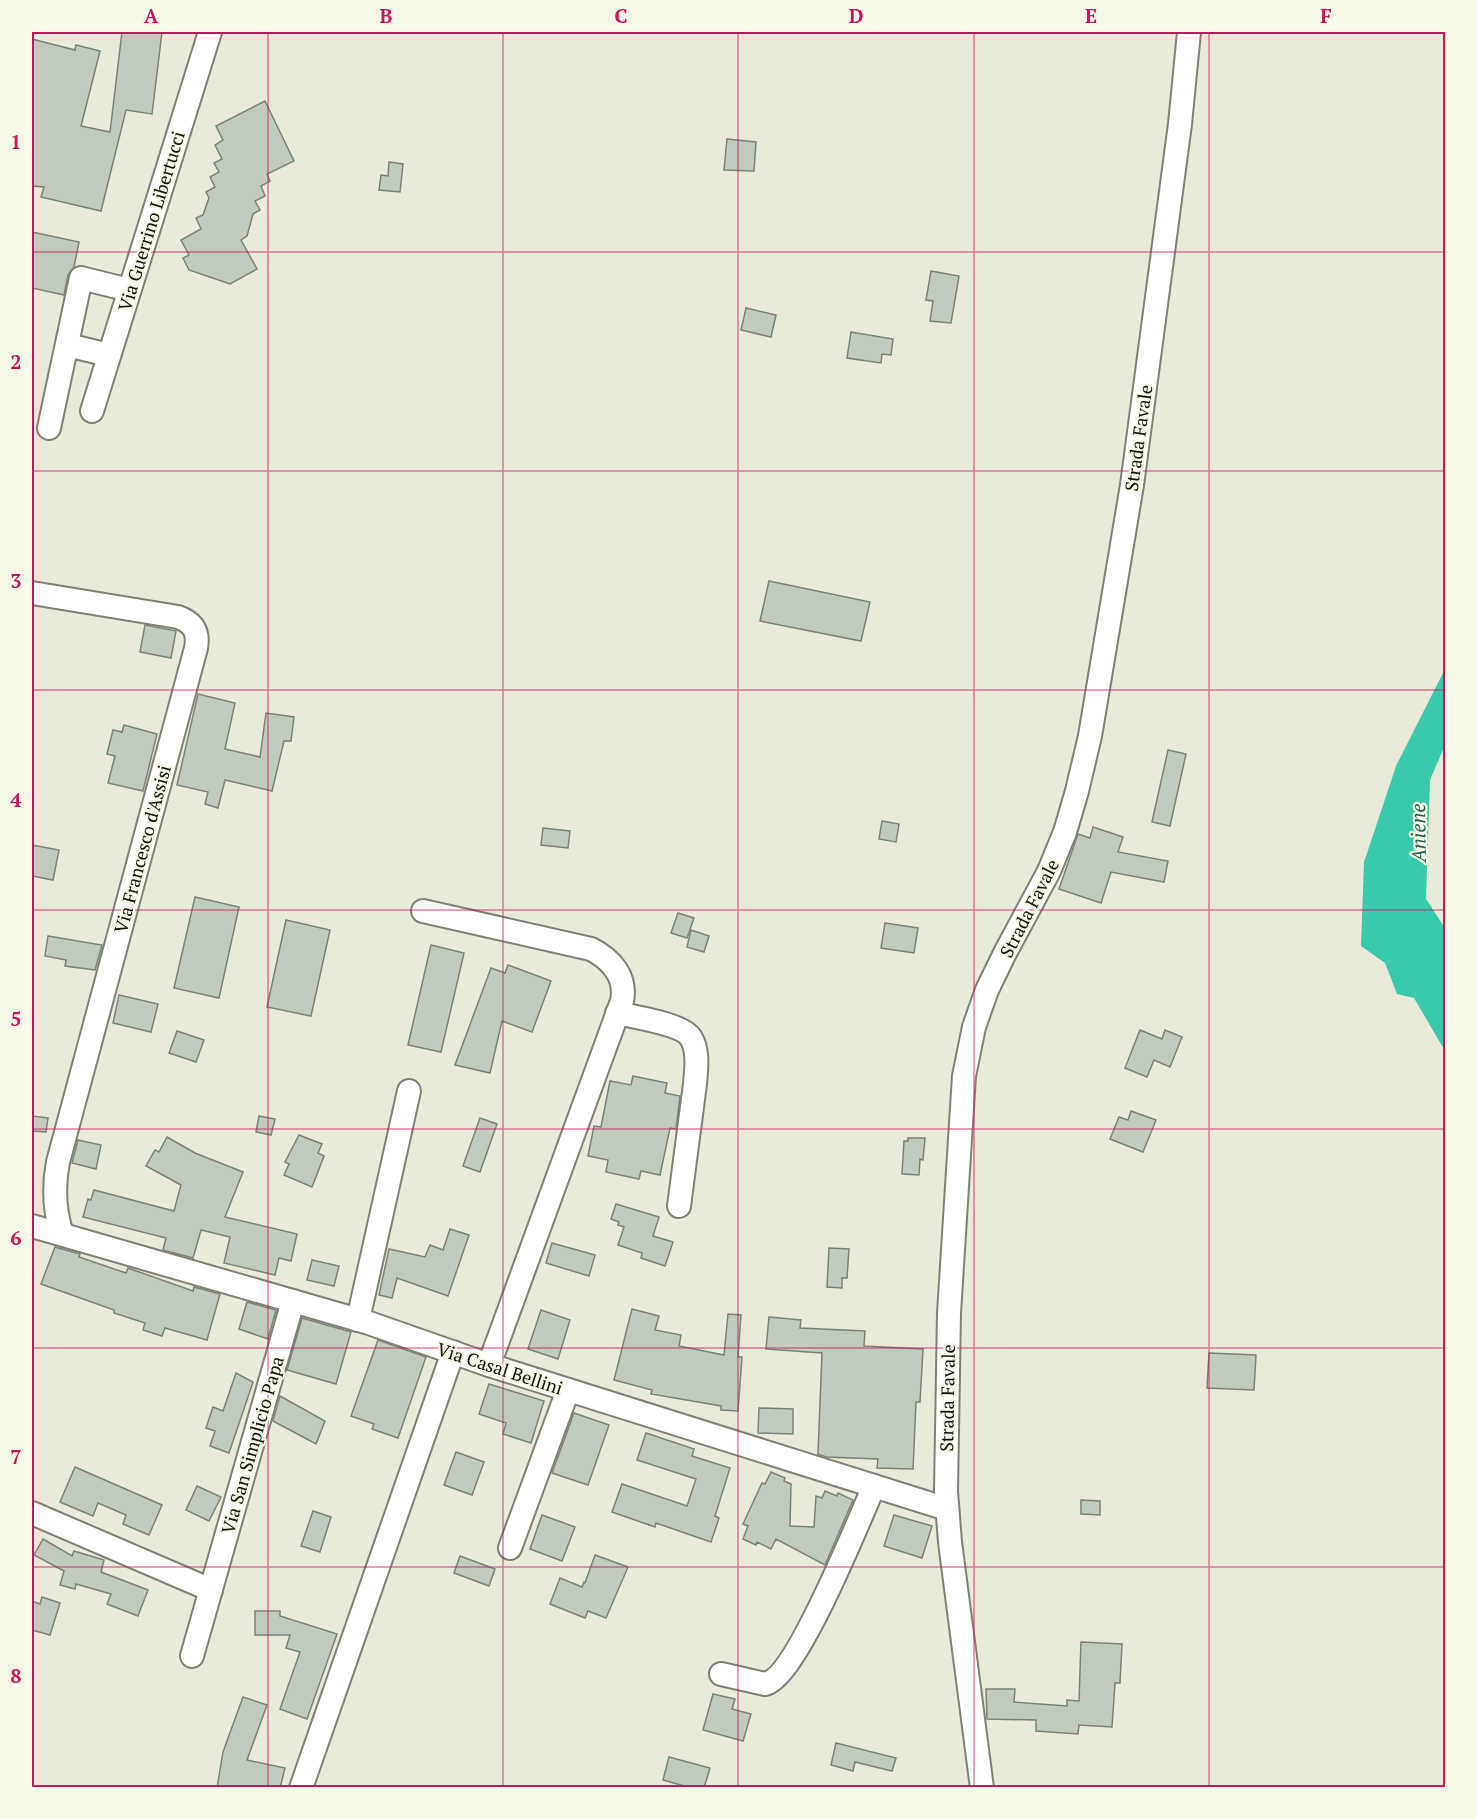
<svg xmlns="http://www.w3.org/2000/svg" width="1477" height="1819" font-family="'PT Serif',serif">
  <rect width="100%" height="100%" fill="#eaeada"/>
  <path fill="#39caab" d="M 1445,669 L 1445,745 L 1430,780 L 1426,899 L 1445,928 L 1445,1051 L 1414,998 L 1397,994 L 1385,963 L 1361,946 L 1364,862 L 1396,766 Z"/>
  <g fill="#c1ccbf" stroke="#798377" stroke-width="1.5">
    <path d="M 122,32 L 162,32 L 152,114 L 126,110 L 101,211 L 41,197 L 44,187 L 32,186 L 32,39 L 75,50 L 76,45 L 100,51 L 81,126 L 110,132 Z"/>
    <path d="M 265,101 L 294,161 L 267,174 L 270,181 L 261,186 L 265,196 L 255,201 L 260,210 L 253,214 L 247,236 L 241,240 L 257,269 L 230,284 L 189,270 L 183,258 L 189,255 L 181,240 L 201,229 L 196,218 L 203,215 L 209,198 L 206,192 L 215,187 L 210,177 L 219,172 L 214,163 L 222,159 L 215,145 L 223,140 L 216,126 Z"/>
    <path d="M 727,139 L 756,142 L 754,171 L 724,170 Z"/>
    <path d="M 389,162 L 403,164 L 400,192 L 379,190 L 381,175 L 388,176 Z"/>
    <path d="M 32,232 L 79,242 L 74,267 L 68,275 L 64,295 L 32,288 Z"/>
    <path d="M 931,271 L 959,276 L 951,323 L 930,321 L 933,301 L 926,300 Z"/>
    <path d="M 746,308 L 776,315 L 771,337 L 741,330 Z"/>
    <path d="M 851,332 L 893,339 L 891,355 L 882,354 L 881,363 L 847,358 Z"/>
    <path d="M 769,581 L 870,602 L 861,641 L 760,621 Z"/>
    <path d="M 145,625 L 176,631 L 171,658 L 140,652 Z"/>
    <path d="M 198,694 L 235,703 L 225,749 L 260,757 L 266,713 L 294,717 L 291,741 L 284,741 L 272,791 L 225,780 L 218,808 L 205,804 L 208,792 L 177,785 Z"/>
    <path d="M 124,725 L 157,734 L 143,791 L 108,783 L 115,756 L 107,754 L 113,730 L 122,732 Z"/>
    <path d="M 1168,750 L 1186,754 L 1170,826 L 1152,822 Z"/>
    <path d="M 882,821 L 899,824 L 896,842 L 879,839 Z"/>
    <path d="M 1093,827 L 1123,837 L 1118,852 L 1168,861 L 1164,882 L 1111,872 L 1101,903 L 1059,889 L 1078,834 L 1090,838 Z"/>
    <path d="M 543,828 L 570,831 L 568,848 L 541,845 Z"/>
    <path d="M 32,845 L 59,850 L 53,880 L 32,876 Z"/>
    <path d="M 195,897 L 239,907 L 219,998 L 174,988 Z"/>
    <path d="M 678,913 L 694,918 L 687,938 L 671,933 Z"/>
    <path d="M 286,920 L 330,930 L 311,1016 L 267,1007 Z"/>
    <path d="M 885,923 L 918,928 L 914,953 L 881,948 Z"/>
    <path d="M 691,930 L 709,936 L 704,952 L 687,947 Z"/>
    <path d="M 48,936 L 102,945 L 95,970 L 65,966 L 66,960 L 45,956 Z"/>
    <path d="M 431,945 L 464,953 L 441,1052 L 408,1045 Z"/>
    <path d="M 508,965 L 551,981 L 532,1032 L 502,1021 L 490,1073 L 455,1065 L 491,968 L 505,973 Z"/>
    <path d="M 119,995 L 158,1004 L 151,1032 L 113,1023 Z"/>
    <path d="M 1140,1030 L 1162,1039 L 1165,1030 L 1182,1037 L 1170,1067 L 1154,1060 L 1147,1077 L 1125,1068 Z"/>
    <path d="M 177,1031 L 204,1040 L 196,1062 L 169,1053 Z"/>
    <path d="M 633,1076 L 667,1083 L 665,1093 L 680,1096 L 676,1129 L 670,1128 L 660,1175 L 641,1171 L 639,1179 L 606,1172 L 608,1160 L 588,1156 L 594,1126 L 601,1127 L 610,1081 L 631,1085 Z"/>
    <path d="M 1131,1111 L 1156,1120 L 1143,1152 L 1110,1139 L 1119,1117 L 1128,1120 Z"/>
    <path d="M 32,1116 L 48,1118 L 46,1132 L 32,1131 Z"/>
    <path d="M 259,1116 L 275,1119 L 271,1135 L 256,1132 Z"/>
    <path d="M 480,1118 L 497,1124 L 480,1172 L 463,1166 Z"/>
    <path d="M 299,1135 L 322,1144 L 318,1153 L 324,1156 L 312,1187 L 284,1175 L 289,1164 L 285,1162 Z"/>
    <path d="M 167,1137 L 195,1153 L 243,1172 L 225,1217 L 297,1234 L 291,1261 L 279,1258 L 275,1275 L 224,1263 L 230,1237 L 201,1230 L 193,1258 L 163,1250 L 166,1238 L 83,1217 L 88,1199 L 91,1200 L 94,1190 L 174,1211 L 181,1185 L 146,1166 L 155,1150 L 159,1152 Z"/>
    <path d="M 908,1138 L 925,1138 L 923,1160 L 920,1159 L 919,1175 L 902,1174 L 904,1141 L 908,1141 Z"/>
    <path d="M 78,1140 L 101,1145 L 96,1169 L 72,1163 Z"/>
    <path d="M 616,1204 L 659,1217 L 653,1236 L 673,1242 L 665,1266 L 641,1258 L 642,1253 L 618,1245 L 624,1227 L 618,1225 L 619,1222 L 611,1219 Z"/>
    <path d="M 450,1229 L 469,1235 L 448,1296 L 397,1278 L 392,1298 L 379,1295 L 389,1249 L 425,1257 L 430,1245 L 443,1250 Z"/>
    <path d="M 552,1243 L 595,1255 L 589,1276 L 546,1263 Z"/>
    <path d="M 55,1247 L 80,1254 L 79,1257 L 126,1273 L 128,1268 L 193,1291 L 194,1287 L 220,1294 L 207,1340 L 165,1328 L 162,1336 L 143,1330 L 145,1323 L 114,1313 L 114,1310 L 41,1284 Z"/>
    <path d="M 829,1248 L 849,1249 L 847,1278 L 842,1278 L 842,1288 L 827,1287 Z"/>
    <path d="M 312,1260 L 339,1266 L 334,1286 L 307,1280 Z"/>
    <path d="M 247,1302 L 276,1310 L 268,1339 L 239,1329 Z"/>
    <path d="M 632,1309 L 659,1316 L 655,1330 L 681,1335 L 679,1346 L 724,1355 L 728,1314 L 741,1315 L 738,1357 L 742,1357 L 738,1411 L 721,1410 L 721,1406 L 651,1394 L 652,1390 L 614,1380 Z"/>
    <path d="M 541,1310 L 570,1320 L 558,1359 L 528,1349 Z"/>
    <path d="M 769,1317 L 801,1320 L 800,1328 L 865,1331 L 864,1346 L 923,1349 L 920,1402 L 916,1402 L 913,1469 L 877,1468 L 878,1459 L 826,1457 L 818,1454 L 822,1353 L 766,1349 Z"/>
    <path d="M 302,1318 L 351,1332 L 336,1384 L 287,1370 Z"/>
    <path d="M 378,1340 L 426,1357 L 398,1438 L 372,1429 L 374,1424 L 351,1416 Z"/>
    <path d="M 1209,1353 L 1256,1355 L 1254,1390 L 1207,1388 Z"/>
    <path d="M 236,1373 L 253,1382 L 229,1453 L 210,1446 L 215,1431 L 206,1428 L 213,1407 L 223,1411 Z"/>
    <path d="M 489,1384 L 544,1401 L 531,1443 L 503,1434 L 506,1423 L 479,1414 Z"/>
    <path d="M 280,1396 L 325,1421 L 316,1444 L 273,1421 Z"/>
    <path d="M 759,1408 L 793,1409 L 793,1434 L 758,1433 Z"/>
    <path d="M 574,1413 L 609,1425 L 588,1485 L 552,1473 Z"/>
    <path d="M 646,1433 L 694,1449 L 692,1456 L 730,1468 L 715,1516 L 719,1518 L 711,1542 L 656,1523 L 655,1527 L 612,1512 L 622,1484 L 687,1506 L 696,1479 L 637,1460 Z"/>
    <path d="M 456,1452 L 484,1462 L 472,1495 L 444,1485 Z"/>
    <path d="M 75,1467 L 162,1505 L 149,1535 L 123,1524 L 126,1515 L 98,1503 L 93,1516 L 60,1502 Z"/>
    <path d="M 771,1472 L 785,1478 L 784,1481 L 791,1484 L 790,1526 L 814,1527 L 816,1496 L 822,1498 L 825,1491 L 837,1496 L 838,1493 L 853,1500 L 825,1565 L 776,1539 L 771,1549 L 757,1542 L 756,1545 L 743,1539 L 748,1526 L 743,1524 L 762,1483 L 765,1484 Z"/>
    <path d="M 197,1486 L 221,1497 L 209,1521 L 186,1510 Z"/>
    <path d="M 1081,1500 L 1100,1501 L 1100,1515 L 1081,1514 Z"/>
    <path d="M 313,1511 L 331,1517 L 320,1552 L 301,1546 Z"/>
    <path d="M 542,1515 L 575,1527 L 562,1561 L 530,1549 Z"/>
    <path d="M 894,1515 L 932,1526 L 922,1558 L 884,1546 Z"/>
    <path d="M 43,1539 L 72,1556 L 74,1551 L 104,1560 L 101,1572 L 148,1590 L 138,1616 L 107,1604 L 111,1594 L 76,1584 L 75,1589 L 60,1585 L 64,1571 L 34,1555 Z"/>
    <path d="M 595,1555 L 628,1567 L 606,1618 L 588,1611 L 585,1618 L 550,1604 L 560,1578 L 582,1587 L 584,1582 L 585,1583 Z"/>
    <path d="M 460,1556 L 495,1569 L 489,1586 L 454,1573 Z"/>
    <path d="M 42,1597 L 60,1603 L 50,1635 L 32,1630 L 32,1601 L 40,1604 Z"/>
    <path d="M 255,1611 L 280,1611 L 280,1616 L 337,1634 L 307,1719 L 280,1709 L 300,1652 L 286,1648 L 290,1635 L 255,1635 Z"/>
    <path d="M 1081,1642 L 1122,1644 L 1120,1683 L 1115,1683 L 1112,1727 L 1079,1725 L 1078,1734 L 1036,1731 L 1036,1720 L 987,1719 L 986,1689 L 1015,1689 L 1014,1702 L 1067,1706 L 1067,1700 L 1079,1701 Z"/>
    <path d="M 713,1694 L 735,1699 L 732,1709 L 751,1714 L 743,1741 L 703,1730 Z"/>
    <path d="M 243,1697 L 267,1705 L 247,1760 L 285,1768 L 280,1788 L 217,1788 L 223,1752 Z"/>
    <path d="M 836,1743 L 896,1758 L 892,1771 L 855,1762 L 853,1771 L 831,1765 Z"/>
    <path d="M 669,1757 L 710,1768 L 704,1788 L 691,1788 L 663,1780 Z"/>
  </g>
  <g fill="none" stroke-linecap="round" stroke-linejoin="round">
    <defs>
      <g id="minor">
        <path d="M 67,345 L 109,355"/>
        <path d="M 92,411 L 210,32"/>
        <path d="M 49,428 L 81,278 L 129,290"/>
        <path d="M 32,593 L 178,617 C 194,623 199,632 196,648 L 58,1162 C 53,1188 54,1210 62,1234"/>
        <path d="M 423,911 L 591,949 C 611,959 627,977 622,1001 L 489,1365"/>
        <path d="M 617,1013 C 634,1017 683,1024 691,1038 C 699,1051 696,1070 695,1084 L 679,1206"/>
        <path d="M 32,1226 L 369,1323 L 489,1365 L 947,1509"/>
        <path d="M 358,1320 L 409,1091"/>
        <path d="M 32,1513 L 211,1590"/>
        <path d="M 510,1548 L 568,1390"/>
        <path d="M 192,1656 L 293,1301"/>
        <path d="M 721,1674 L 765,1684 C 796,1678 859,1520 874,1486"/>
        <path d="M 301,1788 L 453,1352"/>
        <path d="M 982,1788 L 950,1542 L 946,1491 L 949,1313 L 964,1076 L 974,1027 L 987,990 L 1005,953 L 1049,871 L 1065,832 L 1077,791 L 1090,736 L 1132,485 L 1180,124 L 1189,32"/>
      </g>
    </defs>
    <use href="#minor" stroke="#818173" stroke-width="26"/>
    <use href="#minor" stroke="#fff" stroke-width="22"/>
  </g>
  <path fill="none" stroke="#c2185b" stroke-width="1.5" stroke-opacity="0.55" d="M 268,32 L 268,1788M 503,32 L 503,1788M 738,32 L 738,1788M 974,32 L 974,1788M 1209,32 L 1209,1788M 32,252 L 1446,252M 32,471 L 1446,471M 32,690 L 1446,690M 32,910 L 1446,910M 32,1129 L 1446,1129M 32,1348 L 1446,1348M 32,1567 L 1446,1567"/>
  <g text-anchor="middle" dominant-baseline="central" stroke-width="4.5" stroke-linejoin="round" paint-order="stroke">
    <g font-size="18" fill="#11100b" stroke="#f7f7e7">
      <text transform="translate(151 221) rotate(-73)">Via Guerrino Libertucci</text>
      <text transform="translate(1138 438) rotate(-82)">Strada Favale</text>
      <text transform="translate(142 849) rotate(-75)">Via Francesco d'Assisi</text>
      <text transform="translate(1029 908) rotate(-63)">Strada Favale</text>
      <text transform="translate(500 1368) rotate(18)">Via Casal Bellini</text>
      <text transform="translate(947 1398) rotate(-89)">Strada Favale</text>
      <text transform="translate(252 1445) rotate(-74)">Via San Simplicio Papa</text>
    </g>
    <g font-size="20" font-style="italic" fill="#265e50" stroke="#f7f7e7">
      <text transform="translate(1418 833) rotate(-91)">Aniene</text>
    </g>
  </g>
  <rect width="1477" height="1819" fill="none" stroke="#f7f7e7" stroke-width="66"/>
  <rect x="33" y="33" width="1411" height="1753" fill="none" stroke="#c2185b" stroke-width="2"/>
  <g font-size="20" text-anchor="middle" font-weight="bold" fill="#c2185b">
    <text x="151" y="23">A</text>
    <text x="386" y="23">B</text>
    <text x="621" y="23">C</text>
    <text x="856" y="23">D</text>
    <text x="1091" y="23">E</text>
    <text x="1326" y="23">F</text>
    <text x="16" y="149">1</text>
    <text x="16" y="369">2</text>
    <text x="16" y="588">3</text>
    <text x="16" y="807">4</text>
    <text x="16" y="1026">5</text>
    <text x="16" y="1245">6</text>
    <text x="16" y="1464">7</text>
    <text x="16" y="1683">8</text>
  </g>
</svg>
